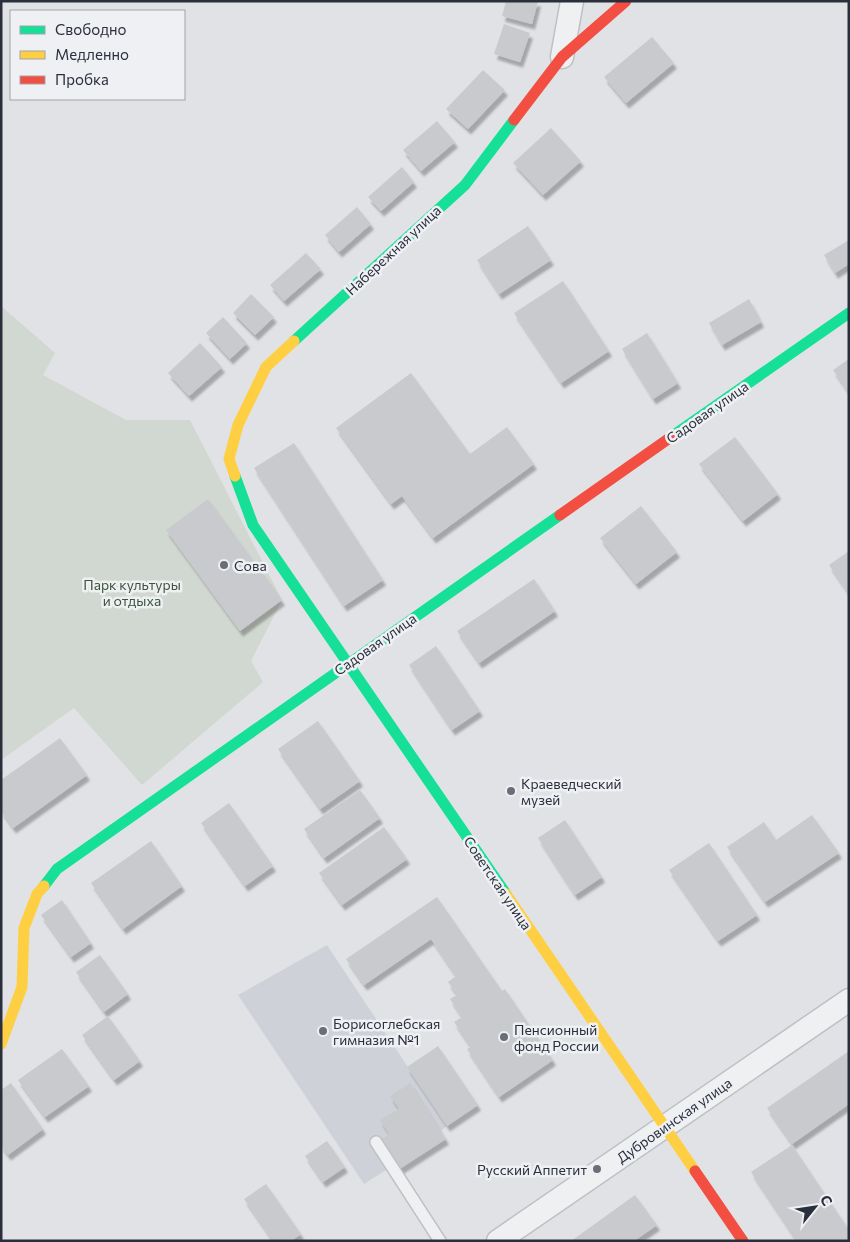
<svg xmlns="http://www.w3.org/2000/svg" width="850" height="1242" font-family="Commissioner,sans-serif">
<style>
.built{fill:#cfd1d8}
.green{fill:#d0d8d1}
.building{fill:#c9cacd;filter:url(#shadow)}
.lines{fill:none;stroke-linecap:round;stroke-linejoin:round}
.lane-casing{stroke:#bfc0c3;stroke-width:14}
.street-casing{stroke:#bfc0c3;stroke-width:25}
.lane{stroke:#eff0f2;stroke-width:11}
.street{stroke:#eff0f2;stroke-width:22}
.fast{stroke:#16e098;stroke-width:11}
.slow{stroke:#ffcf43;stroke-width:11}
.jam{stroke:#f24e42;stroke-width:11}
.poi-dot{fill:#6a6e77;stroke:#eef0f4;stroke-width:2}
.labels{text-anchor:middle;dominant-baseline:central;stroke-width:5;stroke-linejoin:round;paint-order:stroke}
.street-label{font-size:14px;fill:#2a2f3c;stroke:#eef0f4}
.poi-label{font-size:14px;fill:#2a2f3c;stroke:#eef0f4;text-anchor:start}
.park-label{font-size:14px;fill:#3b5639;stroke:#eef0f4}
</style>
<defs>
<filter id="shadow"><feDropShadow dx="3" dy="5.5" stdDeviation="1" flood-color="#0004"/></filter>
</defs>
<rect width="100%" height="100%" fill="#e1e2e5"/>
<polygon class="built" points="327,945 447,1126 441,1131 446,1139 398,1170 394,1165 364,1184 238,995"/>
<polygon class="green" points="1,306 55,353 43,375 126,420 190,420 282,600 251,661 263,682 142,785 74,708 1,760"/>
<g class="building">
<polygon points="506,1 538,1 532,24 502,16"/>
<polygon points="504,24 530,33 520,62 494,54"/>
<polygon points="652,37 674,63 626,103 604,77"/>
<polygon points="483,70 505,90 468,129 446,109"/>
<polygon points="437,121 455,142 421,171 403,150"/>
<polygon points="551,128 581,161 543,195 513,163"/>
<polygon points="402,167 414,182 381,211 368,197"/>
<polygon points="357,207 371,224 339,252 325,235"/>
<polygon points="528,226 551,260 499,294 477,260"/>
<polygon points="849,240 849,264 835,273 824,255"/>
<polygon points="306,253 321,269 284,301 270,285"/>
<polygon points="563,281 609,351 561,383 514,313"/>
<polygon points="251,294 274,317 255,335 233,313"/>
<polygon points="749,299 761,322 722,345 709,323"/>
<polygon points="223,317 247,343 230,359 206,333"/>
<polygon points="647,333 678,383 653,399 622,349"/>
<polygon points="200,343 222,367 189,396 168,373"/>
<polygon points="849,359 849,393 833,370"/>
<polygon points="411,373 470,454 507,427 534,464 433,538 402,496 391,504 336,428"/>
<polygon points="735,437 778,494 743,521 699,464"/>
<polygon points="294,443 383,580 344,606 254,468"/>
<polygon points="208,499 282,600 240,631 166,530"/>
<polygon points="641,506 677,552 636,584 600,538"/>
<polygon points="849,551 849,594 829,565"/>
<polygon points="534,579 555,611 479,663 457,631"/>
<polygon points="436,646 480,711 452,730 409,665"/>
<polygon points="318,721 360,781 320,809 278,749"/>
<polygon points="60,738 87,775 13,828 1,811 1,780"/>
<polygon points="360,790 380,818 324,858 304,829"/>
<polygon points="229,803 273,866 245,886 201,823"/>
<polygon points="812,815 839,853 765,902 727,847 764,822 776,840"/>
<polygon points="565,820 602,877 575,895 538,838"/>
<polygon points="384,827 407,859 342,905 319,873"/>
<polygon points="151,841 182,886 123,929 91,883"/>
<polygon points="709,843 757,915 718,941 669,870"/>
<polygon points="437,897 502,991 505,989 553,1060 499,1097 467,1049 471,1047 454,1022 462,1017 450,999 457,995 448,982 456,976 431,939 364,985 346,959"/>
<polygon points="62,900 91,943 71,957 41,915"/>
<polygon points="100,955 128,994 104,1012 76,972"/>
<polygon points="108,1016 140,1061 114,1080 82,1035"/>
<polygon points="438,1046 478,1105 447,1126 407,1067"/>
<polygon points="62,1049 89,1086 45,1117 18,1080"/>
<polygon points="849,1051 849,1104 792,1144 767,1108"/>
<polygon points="11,1083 43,1129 8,1155 1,1146 1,1090"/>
<polygon points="410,1083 446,1139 398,1170 379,1141 389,1134 380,1120 399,1109 390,1096"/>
<polygon points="327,1141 345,1167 323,1182 305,1156"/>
<polygon points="792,1145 849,1230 849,1241 797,1241 751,1172"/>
<polygon points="266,1184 301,1234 291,1241 273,1241 244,1199"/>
<polygon points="635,1195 657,1225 634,1241 571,1241"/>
</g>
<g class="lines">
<defs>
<polyline id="lane" points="376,1142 440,1241"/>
<g id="street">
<polyline points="562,57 572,1"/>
<polyline points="498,1241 849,1000"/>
</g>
</defs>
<use href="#lane" class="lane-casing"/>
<use href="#street" class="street-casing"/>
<use href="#lane" class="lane"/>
<use href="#street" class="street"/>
<g class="fast">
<polyline points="294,341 465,185 514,120"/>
<polyline points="671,437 849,313"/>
<polyline points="235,476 253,525 506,894"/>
<polyline points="44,886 57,869 560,515"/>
</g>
<g class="slow">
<polyline points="235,476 229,459 238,425 266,367 294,341"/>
<polyline points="506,894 695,1171"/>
<polyline points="1,1044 22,987 24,928 37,894 44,886"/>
</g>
<g class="jam">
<polyline points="514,120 562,57 626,1"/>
<polyline points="560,515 671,437"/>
<polyline points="695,1171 743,1241"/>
</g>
</g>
<g class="poi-dot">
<circle cx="224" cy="565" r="5"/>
<circle cx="511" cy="791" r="5"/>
<circle cx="323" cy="1031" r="5"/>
<circle cx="504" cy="1037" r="5"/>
<circle cx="597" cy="1169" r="5"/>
</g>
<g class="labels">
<g class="street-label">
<text transform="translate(393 250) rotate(-43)">Набережная улица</text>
<text transform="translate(707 412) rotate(-35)">Садовая улица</text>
<text transform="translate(375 644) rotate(-35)">Садовая улица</text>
<text transform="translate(498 883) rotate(56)">Советская улица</text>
<text transform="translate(674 1120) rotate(-35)">Дубровинская улица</text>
</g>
<g class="poi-label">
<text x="234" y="565">Сова</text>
<text x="521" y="783">Краеведческий<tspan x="521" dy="16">музей</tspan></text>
<text x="333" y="1023">Борисоглебская<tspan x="333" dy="16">гимназия №1</tspan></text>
<text x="514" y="1029">Пенсионный<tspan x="514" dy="16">фонд России</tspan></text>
<text x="587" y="1169" text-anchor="end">Русский Аппетит</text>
</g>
<g class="park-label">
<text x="132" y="584">Парк культуры<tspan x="132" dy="16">и отдыха</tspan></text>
</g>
</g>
<rect width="850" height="1242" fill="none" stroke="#2a2f3c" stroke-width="5"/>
<rect x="10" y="10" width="175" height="90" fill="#eef0f4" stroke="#a0a3aa"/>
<rect x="20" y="26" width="25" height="8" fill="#16e098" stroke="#a0a3aa"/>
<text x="55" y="35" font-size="15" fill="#2a2f3c">Свободно</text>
<rect x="20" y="51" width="25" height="8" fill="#ffcf43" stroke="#a0a3aa"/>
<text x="55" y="60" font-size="15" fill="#2a2f3c">Медленно</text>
<rect x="20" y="76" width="25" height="8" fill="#f24e42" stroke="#a0a3aa"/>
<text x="55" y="85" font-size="15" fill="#2a2f3c">Пробка</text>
<g transform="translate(815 1207) rotate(60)" stroke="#eef0f4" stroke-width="4" paint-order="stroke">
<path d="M0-4L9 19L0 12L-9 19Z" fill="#2a2f3c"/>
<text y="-8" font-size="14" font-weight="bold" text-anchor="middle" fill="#2a2f3c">С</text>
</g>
</svg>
